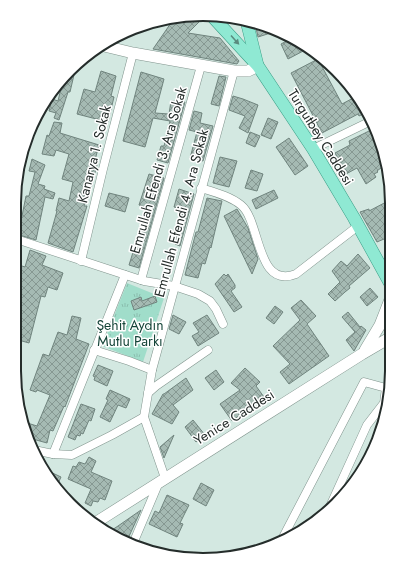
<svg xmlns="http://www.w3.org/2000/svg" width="406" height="574" font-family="Jost,sans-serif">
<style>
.park{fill:url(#park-tufts)}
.pitch{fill:#a0ddca}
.building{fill:url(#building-cross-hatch);stroke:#70847e}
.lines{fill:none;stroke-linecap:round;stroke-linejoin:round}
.street-casing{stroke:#80948d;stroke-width:9}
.secondary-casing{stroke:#80948d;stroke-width:12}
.primary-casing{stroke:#399d85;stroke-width:13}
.street{stroke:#fff;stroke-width:8}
.secondary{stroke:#fff;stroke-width:11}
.primary{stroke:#8fe9d3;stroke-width:12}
.oneway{fill:#5a8b7f}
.labels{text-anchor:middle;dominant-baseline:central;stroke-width:3;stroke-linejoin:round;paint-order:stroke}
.street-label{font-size:14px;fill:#252d2b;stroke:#fff}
.park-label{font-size:14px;fill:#144438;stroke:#fff}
.rim{fill:none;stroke:#252d2b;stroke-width:2}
</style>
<defs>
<pattern id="park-tufts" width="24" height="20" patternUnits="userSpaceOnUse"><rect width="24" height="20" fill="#a0ddca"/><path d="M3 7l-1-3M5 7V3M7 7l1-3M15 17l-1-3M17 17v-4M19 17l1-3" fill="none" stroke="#8abeae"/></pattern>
<pattern id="building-cross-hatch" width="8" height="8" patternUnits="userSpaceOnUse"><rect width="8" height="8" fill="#a5bab3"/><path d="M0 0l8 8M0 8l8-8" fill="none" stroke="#869892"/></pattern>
</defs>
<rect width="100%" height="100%" fill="#d3e8e1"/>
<polygon class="park" points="127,283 164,298 143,362 102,346"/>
<polygon class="pitch" points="114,327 146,339 141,355 108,342"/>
<g class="building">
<polygon points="204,16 204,17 188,33 220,38 239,61 237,64 153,49 173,20"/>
<polygon points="260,26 277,31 258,37 256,28"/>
<polygon points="292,38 307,49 288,59 281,44"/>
<polygon points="318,59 342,104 357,96 367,112 359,116 358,114 322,133 291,73"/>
<polygon points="77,62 70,92 68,92 59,120 54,118 56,113 49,111 52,99 58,101 63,80"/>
<polygon points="101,71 116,76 111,96 114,97 108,122 77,114 84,89 95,92"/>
<polygon points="141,72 164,79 155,113 169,114 171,101 185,102 168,163 157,160 161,146 164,146 170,121 153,118 145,147 123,141"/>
<polygon points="219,76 226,77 219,106 211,104"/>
<polygon points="233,96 243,99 258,105 248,133 239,128 245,116 229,110"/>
<polygon points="194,111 202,113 200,123 213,126 203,161 190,158 197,132 189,130"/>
<polygon points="268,118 278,122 271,139 261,135"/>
<polygon points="54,122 62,123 60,133 99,145 95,160 98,161 91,188 84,206 87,206 73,252 48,243 57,211 56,211 59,198 69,201 73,182 62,179 69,154 56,150 54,156 42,154 47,135 49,136"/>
<polygon points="375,128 386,164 377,171 378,172 374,174 376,177 366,184 357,168 346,174 335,153 350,145 349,141"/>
<polygon points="250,132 260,136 255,147 246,143"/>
<polygon points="289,138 308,166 295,175 276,147"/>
<polygon points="220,157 237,161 229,187 213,183"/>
<polygon points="32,159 45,165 38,184 45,186 44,189 55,193 53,199 45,197 36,240 16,234 17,220 21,221 26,196 29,196 35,172 29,171"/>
<polygon points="251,170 263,174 257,191 245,188"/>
<polygon points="149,174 164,178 139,268 129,265 147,208 139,205"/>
<polygon points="179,189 194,194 180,246 175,244 178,230 177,230 182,209 174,207"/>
<polygon points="274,190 278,198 256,209 252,200"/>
<polygon points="109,193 129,198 125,212 105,206"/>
<polygon points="207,198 222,201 211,248 210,247 205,264 202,263 198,278 185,275 196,232 198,232"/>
<polygon points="390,200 391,236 377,242 360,212 369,209 369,211"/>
<polygon points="237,209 248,228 258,259 252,274 224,216"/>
<polygon points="30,250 46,256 42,265 63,273 57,290 48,287 45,297 41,296 29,343 15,339 16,264 25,267"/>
<polygon points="358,254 370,268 349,286 350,288 345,292 335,301 328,294 340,282 332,271 341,261 347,266"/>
<polygon points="224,274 226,276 228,274 235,285 235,288 231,291 242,307 234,312 215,284"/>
<polygon points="370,288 378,297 367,306 360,297"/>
<polygon points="155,296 157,302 134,310 131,301 141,297 142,301"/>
<polygon points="301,300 316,316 307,324 329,356 289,384 280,372 290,364 273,346 300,320 291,308"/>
<polygon points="275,306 283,312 274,324 266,318"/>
<polygon points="348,312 360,327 361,326 366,330 354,351 346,340 355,332 342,317"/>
<polygon points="173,315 186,322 179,334 169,329"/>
<polygon points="207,315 219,333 198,346 192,336 199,332 193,323"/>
<polygon points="72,316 81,318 76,339 89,344 65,407 64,406 53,431 50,430 47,443 29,438 21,421 37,426 50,395 37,390 36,392 30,390 43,354 49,356 58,332 67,335"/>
<polygon points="98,365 113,371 107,386 94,380 95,377 93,376"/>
<polygon points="245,368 260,382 256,386 264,397 232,421 220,404 240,390 231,383"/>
<polygon points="216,370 224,382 214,390 205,378"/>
<polygon points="186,378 193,390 173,405 179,412 172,424 152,414 163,394 164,394"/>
<polygon points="110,390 130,399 126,408 118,405 110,422 100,417 108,400 106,399"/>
<polygon points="81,404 95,409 91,421 89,420 83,434 81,433 80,436 77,435 75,440 68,437"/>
<polygon points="193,420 205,435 196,442 185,427"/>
<polygon points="174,435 164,458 160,447"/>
<polygon points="89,457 96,461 91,472 112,481 105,500 100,498 98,502 93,501 91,506 85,503 91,489 68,479 73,466 76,467 79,462 85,464"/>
<polygon points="42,468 61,477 56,488 46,476"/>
<polygon points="201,483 214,490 206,506 193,499"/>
<polygon points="167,495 189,505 180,523 183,524 177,537 149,524 155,511 159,513"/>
<polygon points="141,510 126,543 109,532 118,526"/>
</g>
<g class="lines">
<defs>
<g id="street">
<polyline points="313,149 373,120"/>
<polyline points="17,181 27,140"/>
<path d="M201,188c13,4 29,8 40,17 20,16 15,85 55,69l62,-48"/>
<polyline points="16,239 144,281 174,286 198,294 210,301 216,309 223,324"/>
<polyline points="81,261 103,169 133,53"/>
<polyline points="141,280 201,66"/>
<polyline points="94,350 129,361 152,370"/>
<polyline points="148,393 156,386 208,350"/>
<polyline points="34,450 53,454 72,455 112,435 144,417"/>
<polyline points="53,454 125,275"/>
<polyline points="165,478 144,417 152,370 234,71"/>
<polyline points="280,543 364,382 386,388 384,403 367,425 327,513"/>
<polyline points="132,546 159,482"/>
</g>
<g id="secondary">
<polyline points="104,46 133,53 234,71 248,71 258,66"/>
<polyline points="365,350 380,325 391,297"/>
<polyline points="95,523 362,354 391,337"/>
</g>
<g id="primary">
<polyline points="211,15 258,66 313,149 354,218 391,285"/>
<polyline points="247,23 257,63"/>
</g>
</defs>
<use href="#street" class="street-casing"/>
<use href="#secondary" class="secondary-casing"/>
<use href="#primary" class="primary-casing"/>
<use href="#street" class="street"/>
<use href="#secondary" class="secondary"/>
<use href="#primary" class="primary"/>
</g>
<defs><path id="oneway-solid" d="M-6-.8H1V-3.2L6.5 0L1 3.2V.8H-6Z"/></defs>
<use class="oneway" href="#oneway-solid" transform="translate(235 40) rotate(48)"/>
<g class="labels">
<g class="street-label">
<text transform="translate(321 137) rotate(58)">Turgutbey Caddesi</text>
<text transform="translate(94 154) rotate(-76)">Kanarya 1. Sokak</text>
<text transform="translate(158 170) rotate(-74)">Emrullah Efendi 3. Ara Sokak</text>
<text transform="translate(181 213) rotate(-75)">Emrullah Efendi 4. Ara Sokak</text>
<text transform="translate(234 417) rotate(-32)">Yenice Caddesi</text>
</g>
<g class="park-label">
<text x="130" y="325">Şehit Aydın<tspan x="130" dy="16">Mutlu Parkı</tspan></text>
</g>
</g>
<path d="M0 0H406V574H0ZM203 21H203A182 182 0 0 1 385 203V371A182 182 0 0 1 203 553H203A182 182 0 0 1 21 371V203A182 182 0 0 1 203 21Z" fill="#fff" fill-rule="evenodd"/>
<path class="rim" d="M203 21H203A182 182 0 0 1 385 203V371A182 182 0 0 1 203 553H203A182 182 0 0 1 21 371V203A182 182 0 0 1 203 21Z"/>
</svg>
